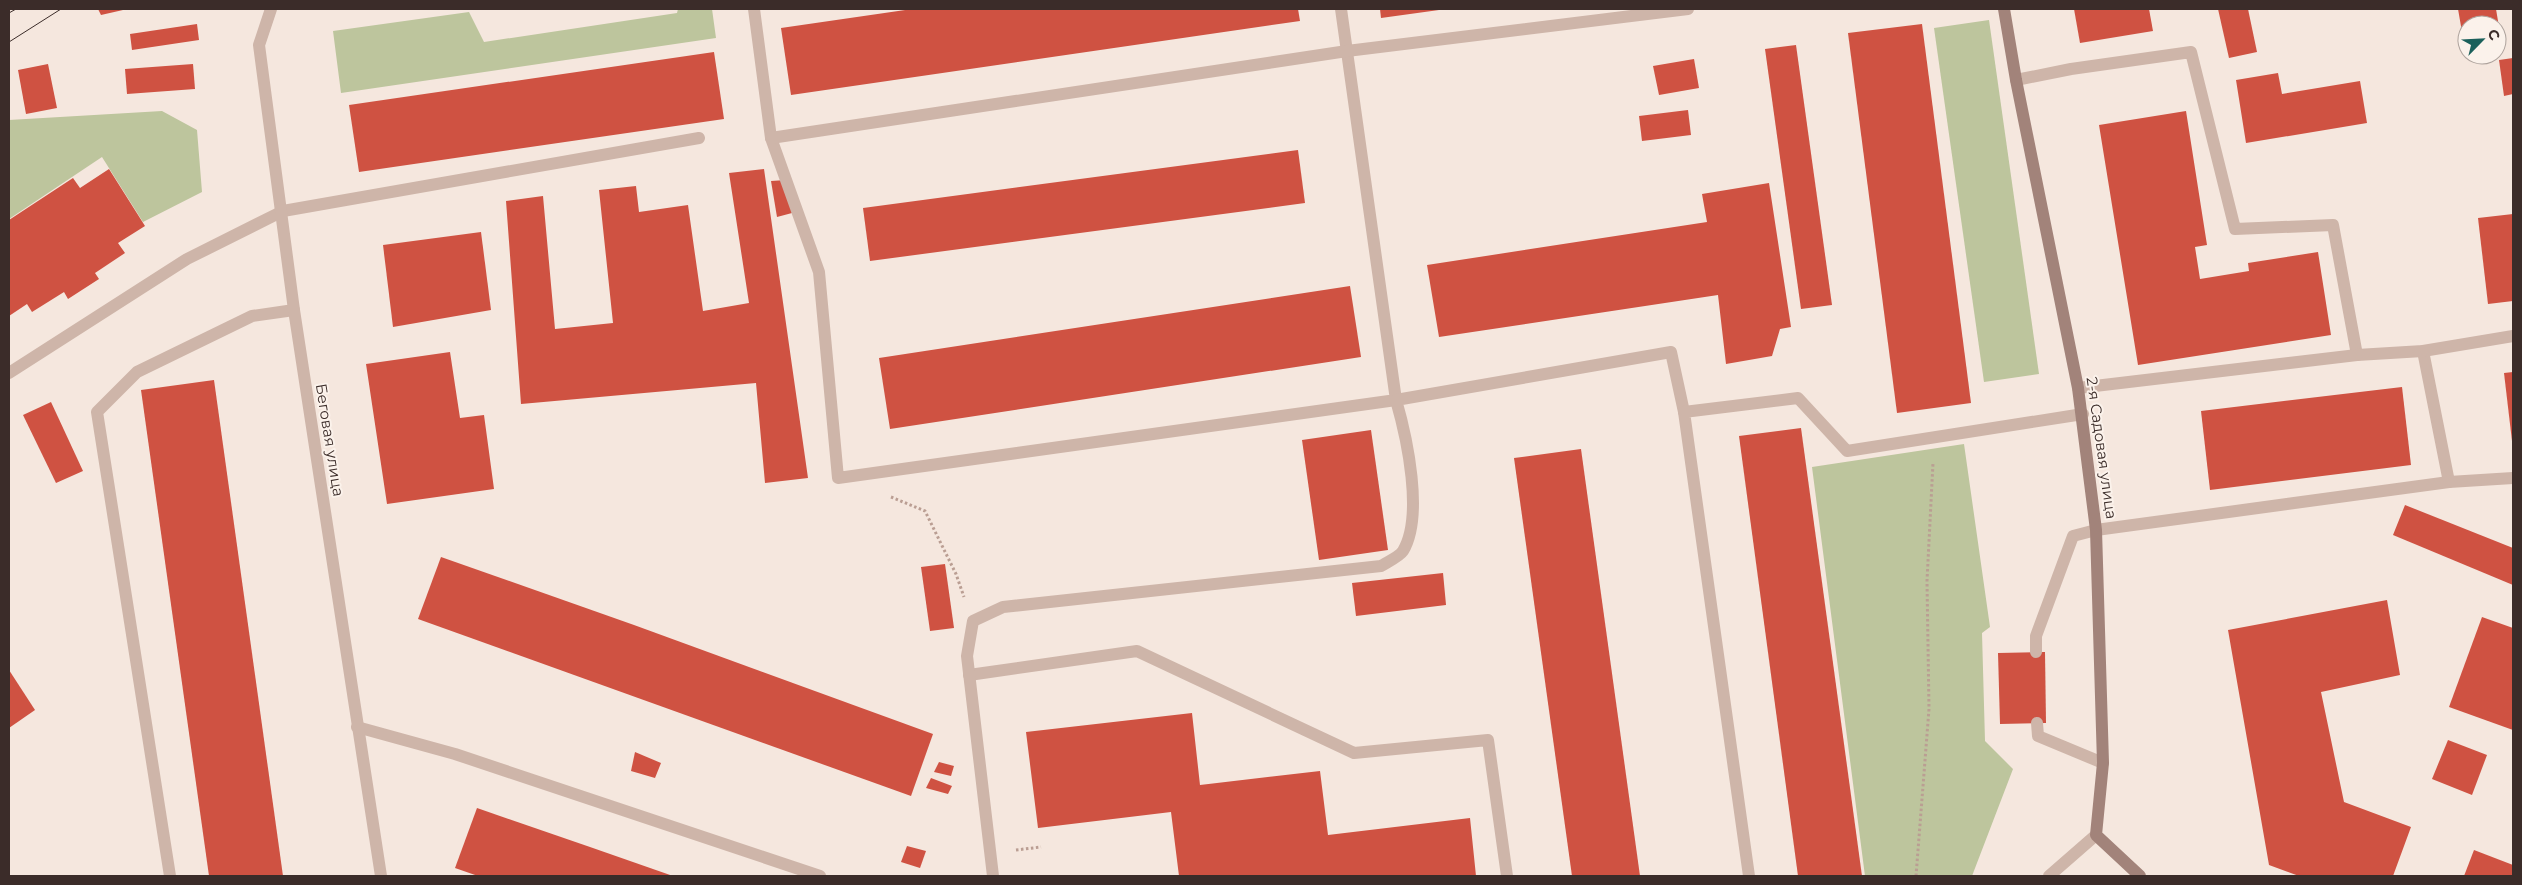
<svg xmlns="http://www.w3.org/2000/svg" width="2522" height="885" font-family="Montserrat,sans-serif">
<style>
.green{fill:#bdc59d}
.building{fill:#cf5242}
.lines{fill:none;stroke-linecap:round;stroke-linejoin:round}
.path{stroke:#ba9e93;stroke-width:3;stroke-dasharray:2.5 2.5;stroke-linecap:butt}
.lane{stroke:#ceb5a9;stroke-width:12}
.street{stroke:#ceb5a9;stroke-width:12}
.secondary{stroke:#a2837a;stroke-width:12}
.tram{stroke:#3b2c29;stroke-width:1}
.labels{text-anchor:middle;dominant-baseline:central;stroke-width:4;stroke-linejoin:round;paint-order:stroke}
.street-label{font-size:15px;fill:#3b2c29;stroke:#fbf2eb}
</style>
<rect width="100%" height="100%" fill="#f5e7de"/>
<g class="green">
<polygon points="678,9 712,9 716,38 341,93 333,31 469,12 484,42 677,13"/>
<polygon points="1989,20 2039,374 1984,382 1934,28"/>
<polygon points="162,111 197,130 202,192 143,222 102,157 9,219 9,120"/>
<polygon points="1964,444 1990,627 1982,633 1985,741 2013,769 1972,876 1865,876 1812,467"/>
</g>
<g class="building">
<polygon points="98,9 123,9 123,10 101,15"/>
<polygon points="912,9 1298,9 1300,21 791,95 781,28"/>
<polygon points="1380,9 1439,9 1439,10 1381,18"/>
<polygon points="2074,9 2149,9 2153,31 2080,43"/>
<polygon points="2218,9 2248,9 2257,52 2229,58"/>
<polygon points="2458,9 2496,9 2499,27 2467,25 2467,32 2462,32"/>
<polygon points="197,24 199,40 132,50 130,34"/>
<polygon points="1922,24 1971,403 1897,413 1848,33"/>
<polygon points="1796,45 1832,305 1801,309 1765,49"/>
<polygon points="714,52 724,119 359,172 349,105"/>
<polygon points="2513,58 2513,94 2504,96 2499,60"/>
<polygon points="1694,59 1699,88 1659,95 1653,66"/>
<polygon points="48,64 57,108 26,114 18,70"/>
<polygon points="193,64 195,89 127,94 125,69"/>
<polygon points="2278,73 2282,94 2360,81 2367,123 2246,143 2236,80"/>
<polygon points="1688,110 1691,135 1642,141 1639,116"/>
<polygon points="2186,111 2207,245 2195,247 2200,279 2249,271 2248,263 2318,252 2331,335 2138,365 2099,125"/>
<polygon points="1298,150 1305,203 870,261 863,208"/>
<polygon points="109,169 145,226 118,243 125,253 95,273 99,279 68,299 64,292 32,312 27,304 9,316 9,220 73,178 80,188"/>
<polygon points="764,169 808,478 765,483 756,383 521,404 506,201 543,196 555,329 613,323 599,190 636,186 639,212 688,205 703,311 749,303 729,173"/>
<polygon points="786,180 792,213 777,217 771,181"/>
<polygon points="1769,183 1791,327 1780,329 1772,356 1726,364 1718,295 1439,337 1427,265 1707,222 1702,194"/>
<polygon points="2513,214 2513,301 2488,304 2478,218"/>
<polygon points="481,232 491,310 393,327 383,245"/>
<polygon points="1350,286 1361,357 890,429 879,358"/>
<polygon points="450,352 460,418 484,415 494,489 387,504 366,364"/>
<polygon points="2513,372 2513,441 2512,441 2504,373"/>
<polygon points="214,380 283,876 209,876 141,390"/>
<polygon points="2402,387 2411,465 2210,490 2201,411"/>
<polygon points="51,402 83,471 56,483 23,415"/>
<polygon points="1801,428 1862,876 1798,876 1739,436"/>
<polygon points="1371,430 1388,550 1319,560 1302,440"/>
<polygon points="1581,449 1640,876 1572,876 1514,458"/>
<polygon points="2405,505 2513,548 2513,585 2393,535"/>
<polygon points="441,557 634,625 933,734 911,796 418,619"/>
<polygon points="945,564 954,628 930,631 921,567"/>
<polygon points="1443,573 1446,605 1356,616 1352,583"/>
<polygon points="2387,600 2400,675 2321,692 2344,802 2411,827 2393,876 2299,876 2269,865 2228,630"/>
<polygon points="2482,617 2513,628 2513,730 2449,707"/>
<polygon points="2045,652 2046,723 2000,724 1998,653"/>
<polygon points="9,670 35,710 9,728"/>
<polygon points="1192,713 1200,785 1320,771 1328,835 1470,818 1476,876 1179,876 1171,812 1038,828 1026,732"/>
<polygon points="2448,740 2487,755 2472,795 2432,779"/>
<polygon points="635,752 661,763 655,778 631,771"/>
<polygon points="939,762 954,766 951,776 934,772"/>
<polygon points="931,778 952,786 948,794 926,788"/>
<polygon points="477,808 590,847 673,876 478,876 455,868"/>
<polygon points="907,846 926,851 920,868 901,862"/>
<polygon points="2474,850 2513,865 2513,876 2464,876"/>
</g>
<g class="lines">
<g class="path">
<polyline points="891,497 925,511 956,574 964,597"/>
<polyline points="1016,850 1041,847"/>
<polyline points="1916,876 1929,709 1927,581 1933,463"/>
</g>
<g class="lane">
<polyline points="754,9 771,138 819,272 838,478 1396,400 1341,9"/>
<polyline points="2016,80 2071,69 2191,52 2235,229 2333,225 2357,355"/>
<polyline points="771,138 1347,51 1688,9"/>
<polyline points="2423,351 2449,482"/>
<polyline points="9,373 187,259 283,211 699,138"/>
<polyline points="2078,388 2357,355 2423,351 2513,336"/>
<polyline points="2036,652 2036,636 2073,536 2096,530 2449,482 2513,478"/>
<polyline points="969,675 1137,651 1354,753 1488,740 1507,876"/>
<polyline points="2037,723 2038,736 2103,763"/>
<polyline points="357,727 455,754 820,876"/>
<polyline points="170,876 97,412 137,372 252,316 294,310"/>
<path d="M993,876l-26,-220 6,-35 30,-14 378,-41c6,-4 18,-9 22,-15 21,-35 4,-113 -7,-151l275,-48 13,60"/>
<polyline points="1749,876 1684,412 1798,398 1847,451 2083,414"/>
</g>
<g class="street">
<polyline points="271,9 259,45 294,310 381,876"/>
<polyline points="2049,876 2096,835"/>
</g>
<polyline class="secondary" points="2004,9 2016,80 2078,388 2096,530 2103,763 2096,835 2140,876"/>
<g class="tram">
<polyline points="9,13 16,9"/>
<polyline points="9,42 61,9"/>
</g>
</g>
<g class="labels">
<g class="street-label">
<text transform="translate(330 440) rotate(81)">Беговая улица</text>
<text transform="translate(2102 448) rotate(82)">2-я Садовая улица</text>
</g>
</g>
<rect width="2522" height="885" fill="none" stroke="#3b2c29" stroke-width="20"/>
<g transform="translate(2482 40) rotate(66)"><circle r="24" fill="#fbf2eb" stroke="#aea39d"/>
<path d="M0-4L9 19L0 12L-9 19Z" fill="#1b605b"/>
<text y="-8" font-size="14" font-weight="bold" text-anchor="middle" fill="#3b2c29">С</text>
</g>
</svg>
